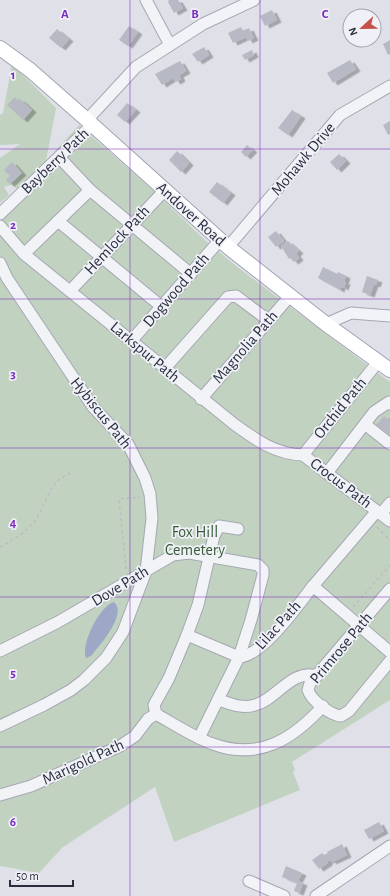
<svg xmlns="http://www.w3.org/2000/svg" width="390" height="896" font-family="'Alegreya Sans',sans-serif">
<style>
.green{fill:#c2d2c1}
.water{fill:#9ca8c6}
.building{fill:#b7bac5;filter:url(#shadow)}
.lines{fill:none;stroke-linecap:round;stroke-linejoin:round}
.minor-casing{stroke:#a5a7b2;stroke-width:13}
.major-casing{stroke:#a0a4b3;stroke-width:16}
.path{stroke:#babcc3;stroke-width:1.5;stroke-dasharray:3 3;stroke-linecap:butt}
.minor{stroke:#f2f3f7;stroke-width:11}
.major{stroke:#fff;stroke-width:14}
.grid{fill:none;stroke:#7b2cbf;stroke-width:1;stroke-opacity:0.55}
.labels{text-anchor:middle;dominant-baseline:central;stroke-width:3.5;stroke-linejoin:round;paint-order:stroke}
.street-label{font-size:16px;fill:#292d3f;stroke:#eff1f6}
.park-label{font-size:16px;fill:#375a38;stroke:#eff1f6}
.grid-label{font-size:13px;text-anchor:middle;font-weight:bold;fill:#7b2cbf;stroke:#eff1f6;stroke-width:3.5;stroke-linejoin:round;paint-order:stroke}
</style>
<defs>
<filter id="shadow"><feDropShadow dx="4.5" dy="2.5" stdDeviation="0" flood-color="#0004"/></filter>
</defs>
<rect width="100%" height="100%" fill="#e0e1e8"/>
<polygon class="green" points="12,64 56,108 46,161 79,125 156,193 208,243 240,269 390,382 390,700 292,762 295,770 293,772 300,790 174,842 155,787 63,847 39,873 0,866 0,210 19,190 11,185 4,187 9,195 0,203 0,158 20,144 0,145 0,115 3,113"/>
<path class="water" d="M114,602c14,12 -15,44 -23,54l-5,2c-6,-13 14,-53 28,-56z"/>
<g class="building">
<polygon points="169,0 178,0 183,8 174,13 168,2"/>
<polygon points="272,10 277,20 265,26 260,16"/>
<polygon points="129,26 138,32 128,46 119,40"/>
<polygon points="241,27 243,31 249,28 254,38 248,41 246,37 233,43 228,33"/>
<polygon points="57,29 69,39 61,48 49,38"/>
<polygon points="390,40 390,54 388,55 383,44"/>
<polygon points="204,47 209,55 198,62 192,54"/>
<polygon points="252,50 254,55 245,60 242,55"/>
<polygon points="350,60 356,69 333,83 327,73"/>
<polygon points="180,61 186,71 179,75 181,79 176,82 173,78 162,85 155,74"/>
<polygon points="15,97 18,101 20,99 32,110 23,120 7,105"/>
<polygon points="127,103 136,110 125,122 117,115"/>
<polygon points="292,110 301,116 288,135 278,128"/>
<polygon points="390,121 390,134 388,135 383,125"/>
<polygon points="247,145 253,150 246,157 241,152"/>
<polygon points="177,151 189,163 181,172 169,160"/>
<polygon points="339,154 346,161 337,170 330,162"/>
<polygon points="12,162 22,173 10,184 6,180 10,176 4,170"/>
<polygon points="217,182 231,193 223,203 209,192"/>
<polygon points="276,231 284,241 276,247 268,237"/>
<polygon points="288,241 299,251 296,254 299,258 294,262 290,258 289,259 281,246"/>
<polygon points="323,267 337,274 338,272 346,276 344,282 346,282 344,288 341,286 340,290 318,278"/>
<polygon points="367,276 378,280 376,285 374,284 370,295 362,292"/>
<polygon points="384,416 390,421 390,435 376,425"/>
<polygon points="379,822 384,831 369,839 364,830"/>
<polygon points="342,844 347,855 332,862 331,860 328,861 328,863 319,869 312,860 322,853 324,855 328,853 327,852"/>
<polygon points="286,866 302,873 298,881 303,883 299,893 294,891 297,883 282,877"/>
</g>
<g class="lines">
<defs>
<g id="minor">
<polyline points="146,0 170,45"/>
<polyline points="87,120 136,67 203,24 254,0"/>
<polyline points="59,157 90,190 191,274"/>
<polyline points="0,214 92,125"/>
<polyline points="58,221 162,307"/>
<path d="M0,226l24,28 210,170c22,16 41,30 69,31"/>
<polyline points="228,247 340,115 390,86"/>
<polyline points="24,254 90,190"/>
<polyline points="0,263 7,278 93,407 128,444 145,478 150,494 152,518 146,571 123,632 106,658 84,680 71,690 44,705 0,726"/>
<polyline points="70,291 165,190"/>
<polyline points="326,324 351,313 390,316"/>
<polyline points="132,340 220,240"/>
<polyline points="165,368 228,297 236,296 268,320"/>
<polyline points="201,399 290,296"/>
<polyline points="366,425 390,444"/>
<polyline points="303,455 378,362"/>
<polyline points="303,455 390,521"/>
<polyline points="327,473 374,412 389,402 390,404"/>
<polyline points="377,511 313,586 390,652"/>
<polyline points="381,514 390,503"/>
<path d="M390,589l-80,94 -2,7c3,10 22,25 33,26l8,-5 41,-50"/>
<path d="M187,635l52,22c24,-1 59,-52 74,-71"/>
<polyline points="0,651 58,622 173,555 189,553 258,565 263,570 263,575 251,620 239,657 199,738"/>
<path d="M219,700c12,4 23,9 36,5 21,-5 37,-37 62,-29"/>
<polyline points="156,714 154,705 169,678 187,635 198,605 214,536 219,526 238,529"/>
<path d="M156,714c18,10 37,23 57,30 46,17 80,-5 110,-38"/>
<polyline points="0,795 31,786 120,746 135,736 148,719 156,714"/>
<polyline points="249,881 284,896"/>
<polyline points="316,896 390,846"/>
</g>
<polyline id="major" points="0,48 30,70 87,120 228,247 326,324 390,370"/>
</defs>
<use href="#minor" class="minor-casing"/>
<use href="#major" class="major-casing"/>
<g class="path">
<polyline points="377,527 390,540"/>
<path d="M0,547c14,-8 29,-16 38,-31 11,-19 11,-36 36,-44"/>
<polyline points="126,569 119,499 140,497"/>
<polyline points="353,607 390,565"/>
</g>
<use href="#minor" class="minor"/>
<use href="#major" class="major"/>
</g>
<path class="grid" d="M130,0v896M260,0v896M0,149h390M0,299h390M0,448h390M0,597h390M0,747h390"/>
<g class="labels">
<g class="street-label">
<text transform="translate(303 159) rotate(-50)">Mohawk Drive</text>
<text transform="translate(55 161) rotate(-44)">Bayberry Path</text>
<text transform="translate(191 214) rotate(42)">Andover Road</text>
<text transform="translate(117 240) rotate(-47)">Hemlock Path</text>
<text transform="translate(176 290) rotate(-49)">Dogwood Path</text>
<text transform="translate(245 347) rotate(-49)">Magnolia Path</text>
<text transform="translate(145 352) rotate(40)">Larkspur Path</text>
<text transform="translate(340 408) rotate(-51)">Orchid Path</text>
<text transform="translate(101 413) rotate(51)">Hybiscus Path</text>
<text transform="translate(341 483) rotate(37)">Crocus Path</text>
<text transform="translate(120 586) rotate(-31)">Dove Path</text>
<text transform="translate(278 625) rotate(-48)">Lilac Path</text>
<text transform="translate(341 648) rotate(-50)">Primrose Path</text>
<text transform="translate(83 762) rotate(-25)">Marigold Path</text>
</g>
<g class="park-label">
<text x="195" y="532">Fox Hill<tspan x="195" dy="18">Cemetery</tspan></text>
</g>
</g>
<g class="grid-label">
<text x="65" y="18">A</text>
<text x="195" y="18">B</text>
<text x="325" y="18">C</text>
<text x="13" y="79">1</text>
<text x="13" y="229">2</text>
<text x="13" y="378">3</text>
<text x="13" y="527">4</text>
<text x="13" y="677">5</text>
<text x="13" y="826">6</text>
</g>
<g transform="translate(362 28) rotate(248)"><circle r="19" fill="#eff1f6" stroke="#a0a3ad"/>
<path d="M0-3L7 15L0 10L-7 15Z" fill="#c7514a"/>
<text y="-6" font-size="11" font-weight="bold" text-anchor="middle" fill="#292d3f">N</text>
</g>
<path d="M10 880v6h63v-6" fill="none" stroke="#292d3f" stroke-width="2"/>
<text x="16" y="880" font-size="12" fill="#292d3f" stroke="#eff1f6" stroke-width="3" paint-order="stroke">50 m</text>
</svg>
